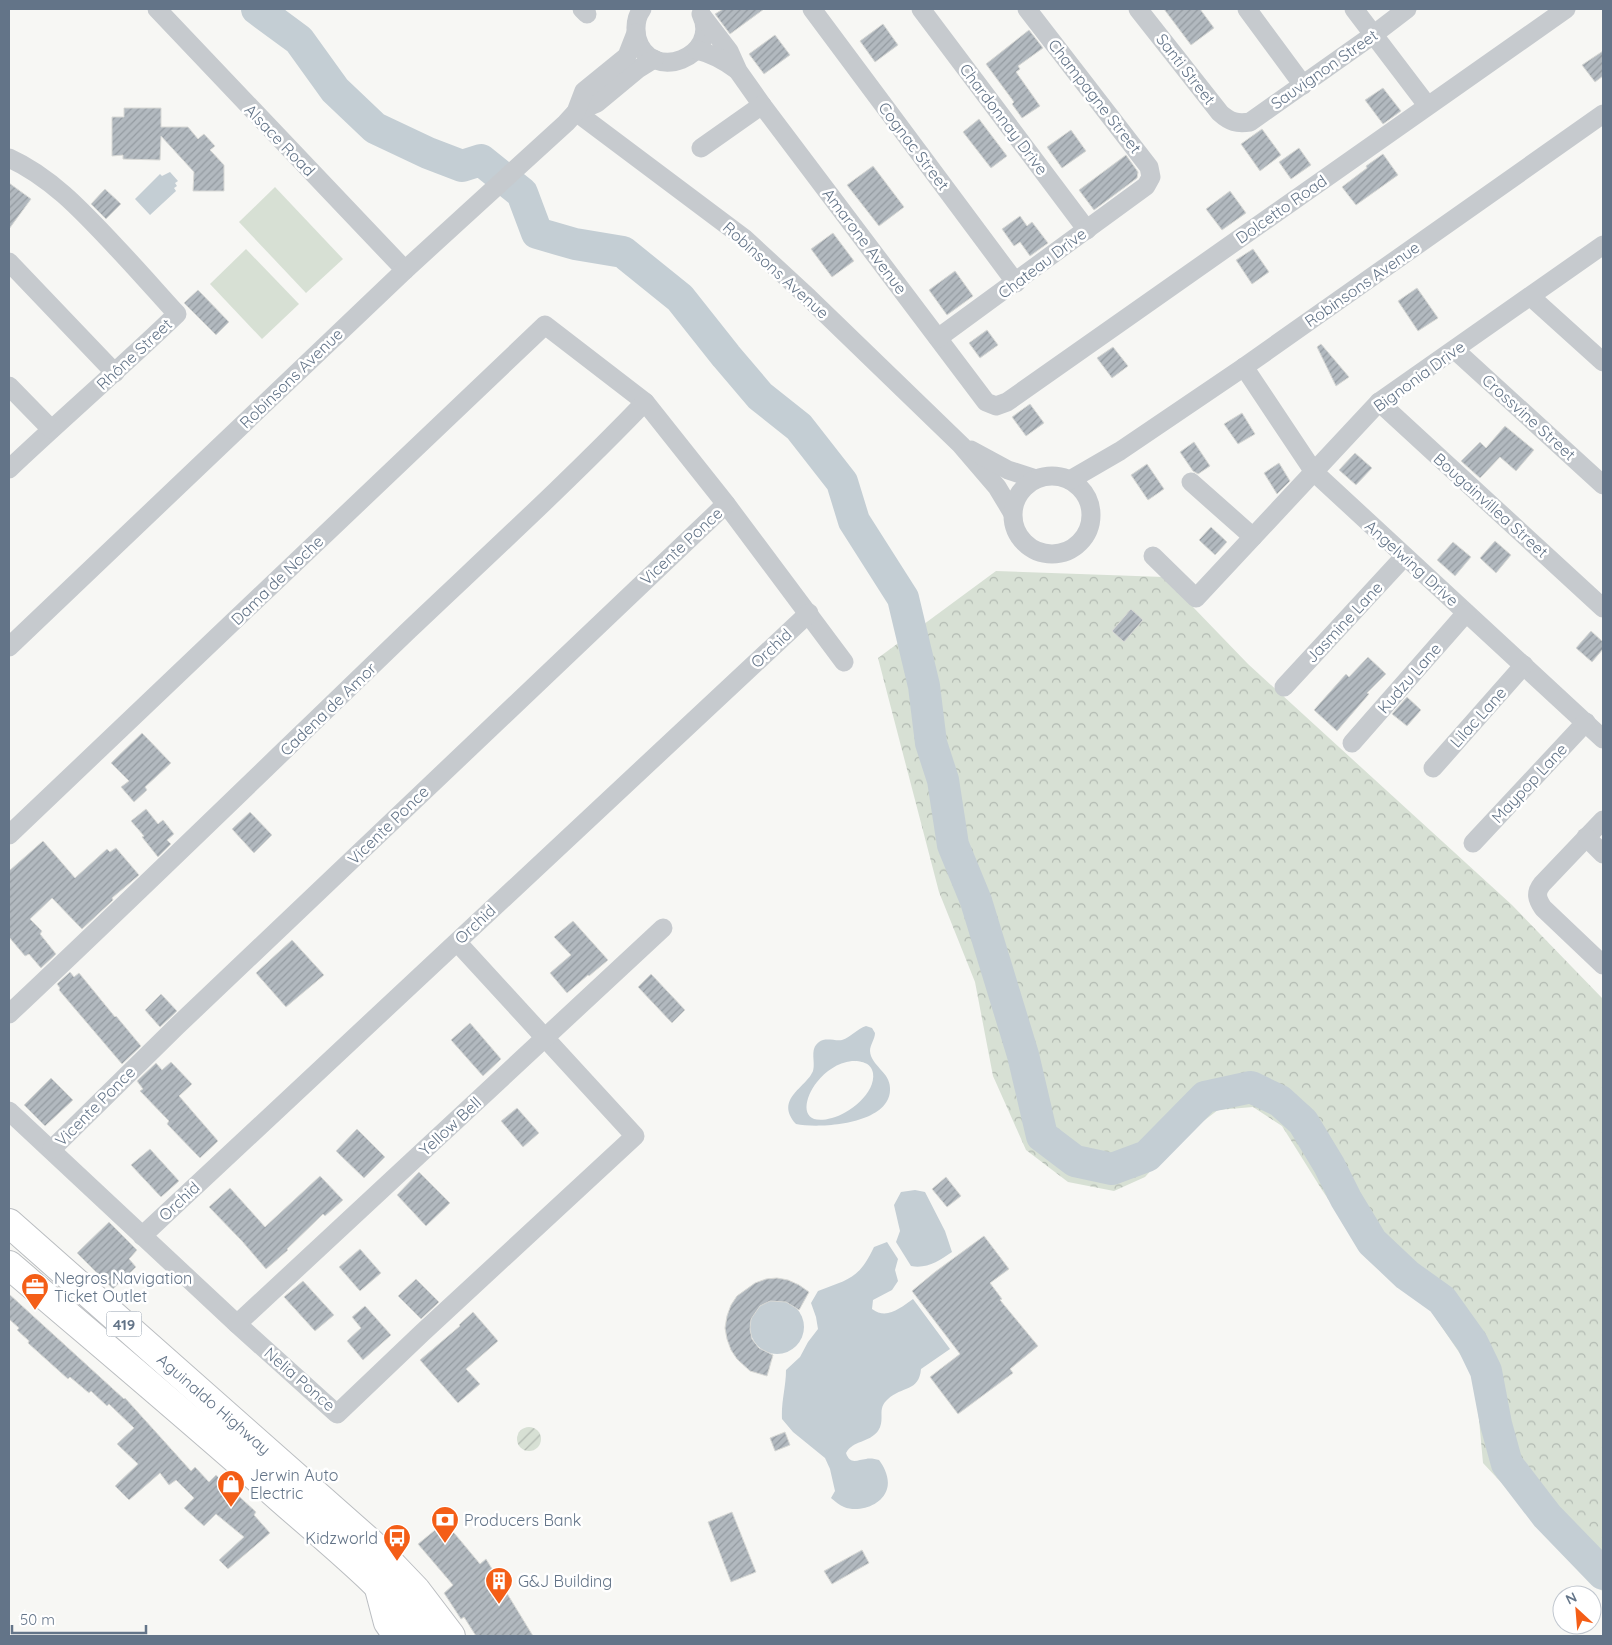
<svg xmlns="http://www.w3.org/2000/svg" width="1612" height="1645" font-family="Quicksand,sans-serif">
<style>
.green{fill:#d7e0d4}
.forest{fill:url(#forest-crowns)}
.garden{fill:url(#garden-furrows)}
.water{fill:#c4ced4;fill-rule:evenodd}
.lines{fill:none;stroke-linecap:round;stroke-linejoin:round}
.river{stroke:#c4ced4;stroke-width:32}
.building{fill:url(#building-hatch);stroke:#d8d9d6}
.major-casing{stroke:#bbbec2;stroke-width:26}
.highway-casing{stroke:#babdc0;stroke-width:30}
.minor{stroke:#c6cace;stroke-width:19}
.major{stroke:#fff;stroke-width:24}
.highway{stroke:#fff;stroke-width:28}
.labels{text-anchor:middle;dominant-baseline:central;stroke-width:5;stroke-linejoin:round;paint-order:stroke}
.shield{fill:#fff;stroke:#929eac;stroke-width:1}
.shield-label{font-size:15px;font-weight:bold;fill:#637488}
.street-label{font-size:16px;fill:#637488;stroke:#fff}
.poi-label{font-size:16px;fill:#637488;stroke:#fff;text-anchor:start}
</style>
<defs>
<pattern id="forest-crowns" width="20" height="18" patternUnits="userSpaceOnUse" patternTransform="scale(1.25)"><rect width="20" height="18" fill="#d7e0d4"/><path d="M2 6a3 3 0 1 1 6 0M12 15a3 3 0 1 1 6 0" fill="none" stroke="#b2bab2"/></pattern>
<pattern id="garden-furrows" width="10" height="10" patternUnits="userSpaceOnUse" patternTransform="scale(1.25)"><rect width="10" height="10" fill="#d7e0d4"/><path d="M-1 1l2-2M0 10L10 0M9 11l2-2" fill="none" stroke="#b2bab2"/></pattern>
<pattern id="building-hatch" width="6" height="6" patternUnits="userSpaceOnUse" patternTransform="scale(1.25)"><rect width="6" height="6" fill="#b2b9bf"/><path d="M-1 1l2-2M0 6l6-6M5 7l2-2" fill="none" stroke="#949ba1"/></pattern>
</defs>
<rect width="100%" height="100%" fill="#f7f7f4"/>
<g class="green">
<polygon points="275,187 343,259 306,293 239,222"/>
<polygon points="246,249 299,304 262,339 210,284"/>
</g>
<polygon class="forest" points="996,571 1164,577 1248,664 1512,905 1603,999 1603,1592 1483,1463 1475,1376 1429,1308 1364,1252 1322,1190 1282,1126 1253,1107 1218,1110 1181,1138 1145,1177 1114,1191 1068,1182 1026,1150 993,1076 975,982 939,892 878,658"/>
<circle class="garden" cx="529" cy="1439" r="12"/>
<g class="water">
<polygon points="170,172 178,181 175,183 177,186 174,188 176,191 150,215 135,199 160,174 162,176"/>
<path d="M866,1026l6,2 3,5c0,6 -5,12 -5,18 1,15 20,21 20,37 2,36 -69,41 -94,36 -22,-25 10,-36 17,-53 3,-9 -4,-22 6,-29 6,-5 15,-1 23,-2 9,-3 15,-11 24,-14zM852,1061c8,0 19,1 21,12 3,20 -24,41 -41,45 -32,9 -30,-17 -15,-36 9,-11 20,-19 35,-21z"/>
<path d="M915,1190l10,2 20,39 7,21c-13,9 -25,17 -41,14l-15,-24 4,-11 -6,-26 7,-13z"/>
<path d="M887,1242l11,17 -3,11 3,11 -6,9 -19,10 -1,9c15,11 28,-1 41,-10l37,50 -29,20c-2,23 -19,17 -33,30 -12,10 -2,20 -10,32 -9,12 -25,9 -32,22 4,12 11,7 20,6 4,-1 9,0 13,1 6,8 11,19 8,29 -5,17 -29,24 -43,18 -5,-2 -9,-6 -13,-9l4,-7 -5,-22 -5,-11 -32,-26 -11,-13c-1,-17 4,-32 4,-49l14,-13 8,-15 10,-13 -2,-12 -5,-14 7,-12c31,-12 41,-12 56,-44z"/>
<circle cx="777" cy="1327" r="27"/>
</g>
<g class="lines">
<polyline class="river" points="257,9 299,40 335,90 375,128 428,153 462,166 481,160 522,193 537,233 575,244 623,252 680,298 726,356 760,396 799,427 842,482 854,521 903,598 924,686 931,743 943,780 953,845 976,901 1023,1055 1042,1136 1075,1161 1112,1169 1147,1156 1205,1097 1251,1087 1280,1101 1303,1122 1329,1165 1346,1199 1372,1242 1407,1275 1442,1300 1472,1342 1486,1371 1496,1424 1507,1464 1547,1516 1603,1574"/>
</g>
<g class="building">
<polygon points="723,9 764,9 730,34 715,14"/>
<polygon points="1164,9 1200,9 1214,28 1191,45"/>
<polygon points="883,24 898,45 875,62 860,41"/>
<polygon points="1029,30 1043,48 1018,66 1020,69 1016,72 1040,106 1022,118 1012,104 1014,102 986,64"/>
<polygon points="775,35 790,55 764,74 749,54"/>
<polygon points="1603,51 1603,76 1595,82 1582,65"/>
<polygon points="1383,88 1401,111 1383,124 1365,100"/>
<polygon points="124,108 161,108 161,127 188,127 198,139 204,134 215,146 210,150 224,165 224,191 193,191 194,172 161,136 160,160 123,159 123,155 112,156 112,117 124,117"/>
<polygon points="979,119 1007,156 991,168 963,132"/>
<polygon points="1262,129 1281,155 1260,171 1241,144"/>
<polygon points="1071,130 1086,151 1062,168 1047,147"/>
<polygon points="1299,148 1311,165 1291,179 1279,162"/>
<polygon points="1383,154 1398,175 1356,205 1342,187 1367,168 1366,166"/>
<polygon points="1126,155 1138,172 1137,178 1094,210 1079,190"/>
<polygon points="873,166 904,207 879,226 847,185"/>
<polygon points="9,183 31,199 9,229"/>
<polygon points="105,189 121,204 106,219 91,204"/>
<polygon points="1230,191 1246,213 1222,230 1206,209"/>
<polygon points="1020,216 1027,226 1032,222 1048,243 1030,256 1020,242 1014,246 1002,229"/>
<polygon points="833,233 854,261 832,277 811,249"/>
<polygon points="1253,249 1269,272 1252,284 1236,260"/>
<polygon points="955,271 973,296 947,315 929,290"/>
<polygon points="1417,288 1438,318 1418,331 1398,301"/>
<polygon points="198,290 229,322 216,335 184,303"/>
<polygon points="987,330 998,345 980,358 969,343"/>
<polygon points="1321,344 1349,377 1336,386 1317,347"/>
<polygon points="1113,347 1128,366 1112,378 1097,358"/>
<polygon points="1030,404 1044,423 1026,436 1012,417"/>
<polygon points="1242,413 1255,434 1238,444 1224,424"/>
<polygon points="1505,426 1534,450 1516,471 1500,457 1480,478 1461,461 1480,442 1486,448"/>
<polygon points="1194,442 1210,466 1198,474 1193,471 1180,452"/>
<polygon points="1355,453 1372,468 1356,485 1339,470"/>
<polygon points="1279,463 1290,481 1277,494 1264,473"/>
<polygon points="1147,464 1164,489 1148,500 1131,475"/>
<polygon points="1211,527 1227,542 1215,555 1199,540"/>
<polygon points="1495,541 1511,555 1496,573 1480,558"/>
<polygon points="1453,542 1471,557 1455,576 1437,560"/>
<polygon points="1131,609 1143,620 1124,642 1112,631"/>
<polygon points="1591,631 1603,642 1603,649 1592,662 1576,648"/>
<polygon points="1368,657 1386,674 1367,693 1369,694 1337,731 1314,710 1346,674 1349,677"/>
<polygon points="1407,697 1421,710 1407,726 1392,714"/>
<polygon points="142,733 171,763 145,787 147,790 134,802 121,787 129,781 111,763"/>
<polygon points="146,809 158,824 163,820 174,834 167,840 171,844 158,857 142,837 144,836 131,821"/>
<polygon points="250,812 272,835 254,853 232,829"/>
<polygon points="43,841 75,878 107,849 110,852 116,848 139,875 112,898 113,900 82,929 52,898 30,919 42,931 40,934 56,954 41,968 29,954 25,956 9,937 9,871"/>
<polygon points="573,921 608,960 589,976 588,975 567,993 550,973 571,955 554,937"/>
<polygon points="292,940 324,975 286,1007 256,973"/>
<polygon points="70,972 74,977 79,973 115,1017 116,1016 141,1046 122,1064 59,990 60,988 57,984"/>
<polygon points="651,974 685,1010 672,1023 638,987"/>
<polygon points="161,994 177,1011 160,1027 145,1010"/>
<polygon points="470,1023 501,1059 483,1076 451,1040"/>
<polygon points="171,1062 192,1084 179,1096 218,1141 200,1158 167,1124 169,1121 140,1091 143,1089 137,1081 156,1063 162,1070"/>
<polygon points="51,1078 73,1100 45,1126 24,1105"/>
<polygon points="517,1108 539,1133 523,1147 501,1121"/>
<polygon points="357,1129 385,1157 364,1178 336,1151"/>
<polygon points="150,1149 179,1181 161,1197 131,1165"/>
<polygon points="419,1172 450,1203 426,1226 397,1195"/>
<polygon points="320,1176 343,1200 325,1216 323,1214 287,1249 288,1250 266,1269 242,1241 209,1207 230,1188 265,1227"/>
<polygon points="946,1177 961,1196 947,1207 932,1189"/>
<polygon points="109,1222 137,1250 129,1259 136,1267 113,1289 77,1253"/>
<polygon points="984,1236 1009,1269 990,1283 1002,1299 1000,1300 1038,1346 1010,1369 1013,1373 958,1414 930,1377 960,1354 912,1291 935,1272"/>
<polygon points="360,1249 381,1273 360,1291 339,1267"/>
<polygon points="777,1278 788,1280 799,1285 809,1292 799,1310 786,1302 770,1301 760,1306 751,1319 750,1329 752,1339 759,1348 773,1355 767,1376 750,1371 737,1359 731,1350 727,1339 725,1328 727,1316 731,1305 737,1296 755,1283 766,1279"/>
<polygon points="416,1279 439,1302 421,1319 398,1296"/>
<polygon points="303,1281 334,1315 315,1331 284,1297"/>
<polygon points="9,1294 124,1399 125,1398 191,1471 195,1467 209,1482 216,1475 256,1512 254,1515 270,1533 228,1569 219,1560 244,1537 216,1514 204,1526 184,1508 194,1498 176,1480 169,1485 160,1473 129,1500 115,1486 138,1464 117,1444 134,1428 109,1404 107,1406 91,1391 89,1393 70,1377 68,1379 28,1343 29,1341 17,1330 19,1328 9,1319"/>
<polygon points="365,1306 391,1335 363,1360 347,1341 361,1328 352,1317"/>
<polygon points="473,1312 498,1341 466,1369 480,1384 458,1403 420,1360 460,1326 459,1325"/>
<polygon points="785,1432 790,1445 775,1451 770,1438"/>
<polygon points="732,1512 756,1572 731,1582 708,1522"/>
<polygon points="445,1522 480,1564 486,1559 533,1636 476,1636 464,1617 461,1619 444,1593 453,1585 418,1544"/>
<polygon points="862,1550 869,1563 832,1584 824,1571"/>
</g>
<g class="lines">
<defs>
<polyline id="major" points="376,1585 386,1623 395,1636"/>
<g id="highway">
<polyline points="9,1223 372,1544 416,1590 451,1636"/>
<path d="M9,1265c91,78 183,155 273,235 49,43 101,85 142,136"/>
</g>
</defs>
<use href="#major" class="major-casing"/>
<use href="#highway" class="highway-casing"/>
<g class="minor">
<polyline points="157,9 405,270"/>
<polyline points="582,9 587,14"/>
<path d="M642,9c-6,8 -7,19 -5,29 13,47 85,18 64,-24"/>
<polyline points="812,9 1016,283"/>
<polyline points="921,9 1087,230"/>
<path d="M1138,9l82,104c10,9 17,11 30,9l123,-87 34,-26"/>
<polyline points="1247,9 1303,85"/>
<polyline points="1354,9 1427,105"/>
<polyline points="703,17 729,51 738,71 762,105 986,402 996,406 1007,402 1566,9"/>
<path d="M697,50c16,4 27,10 40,20"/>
<polyline points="576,112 744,238 809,298 961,445 997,487 1012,512"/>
<polyline points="576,112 597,103 638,69 654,59"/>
<polyline points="701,148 762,105"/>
<path d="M9,158c42,19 74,54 106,88 21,22 41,45 62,68 -55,53 -113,103 -168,155"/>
<polyline points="9,262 115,373"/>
<polyline points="1531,297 1603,362"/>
<polyline points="938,338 1146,186 1151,177 1149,167 1027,9"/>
<polyline points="1455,350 1603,485"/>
<polyline points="1244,367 1314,472 1603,739"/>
<polyline points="9,386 51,429"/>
<polyline points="1379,402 1603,608"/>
<polyline points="971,450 1008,470 1036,479"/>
<circle cx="1052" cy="515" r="39"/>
<polyline points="1070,480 1120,451 1244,367 1603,114"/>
<polyline points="1191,482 1253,537"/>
<polyline points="1153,556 1196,598 1379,402 1603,245"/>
<polyline points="9,647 405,270 566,123 576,112 584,91 627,56 636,33"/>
<polyline points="1284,687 1404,557"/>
<polyline points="1352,743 1466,613"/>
<polyline points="1433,768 1524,665"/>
<path d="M1603,820l-61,64c-7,9 -5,15 1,24l60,57"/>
<polyline points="9,835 545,325 645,402 726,504 844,662"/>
<polyline points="1586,837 1603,854"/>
<polyline points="1473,843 1586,722"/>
<path d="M9,1014c135,-127 267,-256 400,-384 79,-75 160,-149 236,-228"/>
<polyline points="9,1111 237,1324 337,1414 422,1333 635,1136 457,942"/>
<polyline points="52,1149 177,1026 726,504"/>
<polyline points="142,1236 809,613"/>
<polyline points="237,1324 663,928"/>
</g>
<use href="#major" class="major"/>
<use href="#highway" class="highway"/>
</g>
<defs>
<symbol id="office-pin" viewBox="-11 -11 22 30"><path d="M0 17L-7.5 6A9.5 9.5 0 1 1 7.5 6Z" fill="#f45e17" stroke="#fff"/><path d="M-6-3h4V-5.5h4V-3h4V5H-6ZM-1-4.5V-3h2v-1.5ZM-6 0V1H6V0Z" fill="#fff"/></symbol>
<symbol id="shop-pin" viewBox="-11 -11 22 30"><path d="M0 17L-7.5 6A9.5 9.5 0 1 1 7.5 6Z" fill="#f45e17" stroke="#fff"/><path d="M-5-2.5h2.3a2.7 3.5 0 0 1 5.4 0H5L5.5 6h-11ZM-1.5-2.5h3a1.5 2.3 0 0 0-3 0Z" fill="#fff"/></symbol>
<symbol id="bank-pin" viewBox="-11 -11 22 30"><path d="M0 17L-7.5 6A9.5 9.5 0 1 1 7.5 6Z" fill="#f45e17" stroke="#fff"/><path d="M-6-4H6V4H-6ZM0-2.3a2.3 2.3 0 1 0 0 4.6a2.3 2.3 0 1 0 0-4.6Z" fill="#fff"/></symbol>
<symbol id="bus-pin" viewBox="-11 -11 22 30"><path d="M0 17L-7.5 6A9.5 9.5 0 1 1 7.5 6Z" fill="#f45e17" stroke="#fff"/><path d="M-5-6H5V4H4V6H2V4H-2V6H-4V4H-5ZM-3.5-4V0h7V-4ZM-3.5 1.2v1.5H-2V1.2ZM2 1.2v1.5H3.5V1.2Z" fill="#fff"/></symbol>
<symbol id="building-pin" viewBox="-11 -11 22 30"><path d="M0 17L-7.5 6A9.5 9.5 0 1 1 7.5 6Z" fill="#f45e17" stroke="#fff"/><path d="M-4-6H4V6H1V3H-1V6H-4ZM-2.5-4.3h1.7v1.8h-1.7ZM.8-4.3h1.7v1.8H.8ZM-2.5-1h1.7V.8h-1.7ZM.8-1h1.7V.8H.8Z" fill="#fff"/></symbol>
</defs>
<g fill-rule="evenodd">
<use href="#office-pin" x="19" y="1271" width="32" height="43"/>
<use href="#shop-pin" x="215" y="1468" width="32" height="43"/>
<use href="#bank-pin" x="429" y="1504" width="32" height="43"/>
<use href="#bus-pin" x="381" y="1522" width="32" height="43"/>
<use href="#building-pin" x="483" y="1565" width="32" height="43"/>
</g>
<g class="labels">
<rect class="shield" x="106.5" y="1311.5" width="35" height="25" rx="4"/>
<g class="shield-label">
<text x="124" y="1324">419</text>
</g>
<g class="street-label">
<text transform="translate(1186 69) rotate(52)">Santi Street</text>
<text transform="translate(1324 69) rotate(-35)">Sauvignon Street</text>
<text transform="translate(1095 96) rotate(52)">Champagne Street</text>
<text transform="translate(1004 119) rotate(53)">Chardonnay Drive</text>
<text transform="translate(280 140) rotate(46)">Alsace Road</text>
<text transform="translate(914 146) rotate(53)">Cognac Street</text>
<text transform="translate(1281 209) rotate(-35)">Dolcetto Road</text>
<text transform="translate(865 241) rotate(53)">Amarone Avenue</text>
<text transform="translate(1042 263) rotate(-37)">Chateau Drive</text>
<text transform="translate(776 270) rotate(42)">Robinsons Avenue</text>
<text transform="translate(1362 284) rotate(-35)">Robinsons Avenue</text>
<text transform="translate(134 354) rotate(-43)">Rhône Street</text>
<text transform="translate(1419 376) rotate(-36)">Bignonia Drive</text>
<text transform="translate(291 378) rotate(-44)">Robinsons Avenue</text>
<text transform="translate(1529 417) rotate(42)">Crossvine Street</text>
<text transform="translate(1491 505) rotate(42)">Bougainvillea Street</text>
<text transform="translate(681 546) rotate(-43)">Vicente Ponce</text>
<text transform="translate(1412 563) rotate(42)">Angelwing Drive</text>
<text transform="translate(277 580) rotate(-44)">Dama de Noche</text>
<text transform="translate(1344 622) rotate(-47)">Jasmine Lane</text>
<text transform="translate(771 648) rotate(-43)">Orchid</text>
<text transform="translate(1409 678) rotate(-49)">Kudzu Lane</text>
<text transform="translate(328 709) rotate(-44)">Cadena de Amor</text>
<text transform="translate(1478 717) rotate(-48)">Lilac Lane</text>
<text transform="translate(1529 783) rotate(-47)">Maypop Lane</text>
<text transform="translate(388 825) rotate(-44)">Vicente Ponce</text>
<text transform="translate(475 924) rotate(-43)">Orchid</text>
<text transform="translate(95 1106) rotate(-45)">Vicente Ponce</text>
<text transform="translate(450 1126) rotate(-43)">Yellow Bell</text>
<text transform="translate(179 1201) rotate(-43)">Orchid</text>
<text transform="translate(300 1379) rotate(41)">Nelia Ponce</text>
<text transform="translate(214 1404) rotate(41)">Aguinaldo Highway</text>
</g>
<g class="poi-label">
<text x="54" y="1278">Negros Navigation<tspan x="54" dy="18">Ticket Outlet</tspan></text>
<text x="250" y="1475">Jerwin Auto<tspan x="250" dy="18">Electric</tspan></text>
<text x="464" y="1520">Producers Bank</text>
<text x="378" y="1538" text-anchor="end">Kidzworld</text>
<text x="518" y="1581">G&amp;J Building</text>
</g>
</g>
<rect width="1612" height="1645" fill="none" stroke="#637488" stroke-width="20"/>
<g transform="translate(1577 1610) rotate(334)"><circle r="24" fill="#ffffff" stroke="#c1c7cf"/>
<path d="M0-4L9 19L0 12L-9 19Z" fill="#f45e17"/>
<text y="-8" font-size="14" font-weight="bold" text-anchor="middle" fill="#637488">N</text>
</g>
<path d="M12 1625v8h134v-8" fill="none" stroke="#637488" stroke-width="2.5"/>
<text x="20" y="1625" font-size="15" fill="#637488" stroke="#ffffff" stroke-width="4" paint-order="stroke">50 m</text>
</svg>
